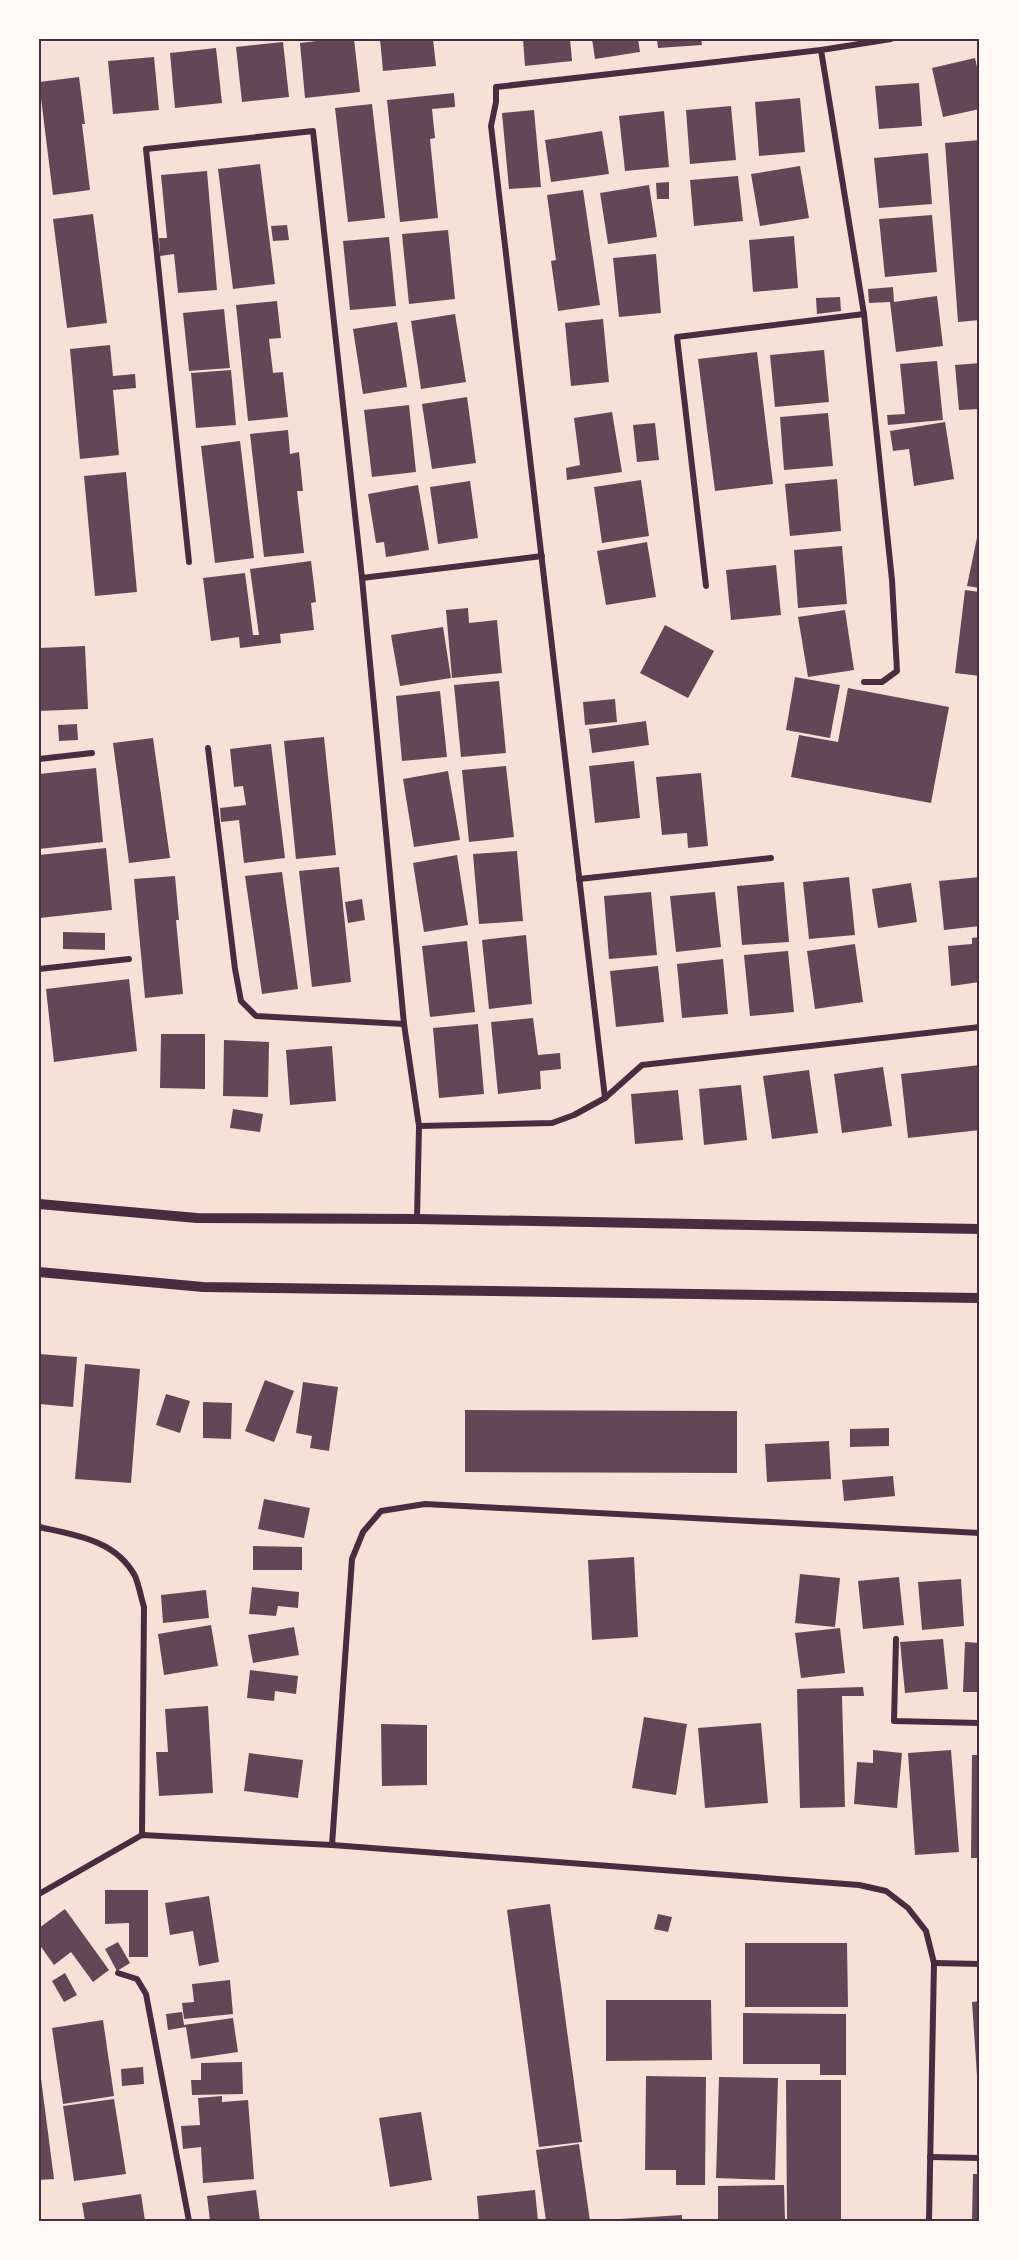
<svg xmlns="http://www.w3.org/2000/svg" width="1019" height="2260" font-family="Figtree,sans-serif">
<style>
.building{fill:#644757}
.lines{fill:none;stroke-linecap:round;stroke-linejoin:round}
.minor{stroke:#4a2c40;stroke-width:6}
.tertiary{stroke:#4a2c40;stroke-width:10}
.neatline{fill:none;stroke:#4a2c40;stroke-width:2}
</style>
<rect width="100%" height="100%" fill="#f7e1d7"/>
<g class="building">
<polygon points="334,39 354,39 360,92 305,98 300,43"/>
<polygon points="380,39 433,39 436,66 383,71"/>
<polygon points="523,39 570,39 572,61 525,66"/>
<polygon points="592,39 638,39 640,52 595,59"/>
<polygon points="657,39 701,39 702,45 658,48"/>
<polygon points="283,42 289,97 242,102 236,47"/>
<polygon points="216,48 222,103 175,108 170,53"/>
<polygon points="154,57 159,110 113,114 108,61"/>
<polygon points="975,58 980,81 980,109 943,117 932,68"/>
<polygon points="79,77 85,124 82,124 90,190 53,195 39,82"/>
<polygon points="919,83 922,126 879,129 875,86"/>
<polygon points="454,93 455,107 432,109 435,138 430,139 438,218 400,222 387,100"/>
<polygon points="800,98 805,152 759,156 755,102"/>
<polygon points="372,104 385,218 348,222 335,108"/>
<polygon points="731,106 736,160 690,164 686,110"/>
<polygon points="534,110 541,187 509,189 502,113"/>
<polygon points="664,111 669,167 625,171 619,116"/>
<polygon points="602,131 609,174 551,182 545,140"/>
<polygon points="980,140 980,320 958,322 945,143"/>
<polygon points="928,153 932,204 879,208 874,158"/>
<polygon points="260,164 275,284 233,289 218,169"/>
<polygon points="800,166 809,218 760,226 751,174"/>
<polygon points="207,171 217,290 178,293 174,254 160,256 159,238 167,238 161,175"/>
<polygon points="738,176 743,221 694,226 690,180"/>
<polygon points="669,182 669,199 657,199 656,183"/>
<polygon points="649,185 657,237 608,244 600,193"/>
<polygon points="583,190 600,305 558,311 551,261 556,260 547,195"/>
<polygon points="93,214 107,323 67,328 53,219"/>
<polygon points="932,215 937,272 885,277 879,219"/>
<polygon points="287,225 289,240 273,241 271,226"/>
<polygon points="448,230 455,299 409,304 402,234"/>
<polygon points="794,236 798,288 753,292 749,240"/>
<polygon points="389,237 396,306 350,310 343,241"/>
<polygon points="656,254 661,313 619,317 613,258"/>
<polygon points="893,287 894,302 937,296 943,346 896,352 890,302 869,303 868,289"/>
<polygon points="840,297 841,311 817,314 816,298"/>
<polygon points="277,301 281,338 269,339 273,373 283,372 288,417 248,421 236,305"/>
<polygon points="224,309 230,368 189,371 183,313"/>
<polygon points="455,314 466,382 421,389 411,321"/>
<polygon points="603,319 609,382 571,386 565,323"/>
<polygon points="397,322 407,387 363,394 353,329"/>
<polygon points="110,345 113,376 135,374 136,388 113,390 119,455 80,459 70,349"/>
<polygon points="824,350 829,402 775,407 770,355"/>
<polygon points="757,352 773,484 715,491 698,359"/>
<polygon points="937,361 943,420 888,425 887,415 905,414 900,364"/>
<polygon points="980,363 980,409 959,410 955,365"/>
<polygon points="231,370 236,425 196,428 191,373"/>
<polygon points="467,397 476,463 432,469 422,404"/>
<polygon points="409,405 416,472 372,477 364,410"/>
<polygon points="612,412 622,472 567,480 566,468 580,465 574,418"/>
<polygon points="828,413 833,466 784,470 780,417"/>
<polygon points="945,422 954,479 914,486 909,449 893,451 890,431"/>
<polygon points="655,423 659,460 637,462 633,425"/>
<polygon points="288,430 290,454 299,452 303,491 297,491 304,553 264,557 250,434"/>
<polygon points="240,441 254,558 215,563 201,446"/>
<polygon points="126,472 137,592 95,596 84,476"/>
<polygon points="837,479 841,531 790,536 785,484"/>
<polygon points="641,480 649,536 602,543 594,487"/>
<polygon points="470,481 478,538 438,544 430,487"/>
<polygon points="418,485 429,550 386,557 384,542 376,543 368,494"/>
<polygon points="979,528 980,528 980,588 967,586"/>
<polygon points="647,542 656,597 606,605 597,551"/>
<polygon points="842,546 847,604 798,608 794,550"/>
<polygon points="311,561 316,602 311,603 314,630 280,634 281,643 240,648 239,637 211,641 203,578 245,573 253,635 259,635 250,569"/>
<polygon points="776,565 781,615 731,620 726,570"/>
<polygon points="965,590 980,592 980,676 955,673"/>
<polygon points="468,608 469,623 497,620 502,673 452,678 446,610"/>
<polygon points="845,610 854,670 808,677 798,617"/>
<polygon points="665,625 714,651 688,698 640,673"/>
<polygon points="443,627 451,678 400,686 391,635"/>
<polygon points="85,646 88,709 39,711 39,648"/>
<polygon points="795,677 840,685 830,738 786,730"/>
<polygon points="499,681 506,753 461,757 454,685"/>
<polygon points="848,688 949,707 931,803 791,777 799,735 838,742"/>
<polygon points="440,691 447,757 402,761 396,696"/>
<polygon points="615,699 617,722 585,725 583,702"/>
<polygon points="646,721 649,745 592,753 589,729"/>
<polygon points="77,724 78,740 59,741 58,725"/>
<polygon points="324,737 336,855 296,859 284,741"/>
<polygon points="153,738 170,858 129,863 113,743"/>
<polygon points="271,744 285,858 244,863 239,820 221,822 220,808 246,805 243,786 234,787 230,749"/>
<polygon points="634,761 640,818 595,823 589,766"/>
<polygon points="506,766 514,837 469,842 462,770"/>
<polygon points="96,768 103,842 39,849 39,774"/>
<polygon points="448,771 460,840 414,847 403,779"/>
<polygon points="701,773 708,846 688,848 687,833 662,835 656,777"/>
<polygon points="106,848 112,910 40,918 39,855"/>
<polygon points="517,851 523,921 479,924 473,854"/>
<polygon points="457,855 468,925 424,932 413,863"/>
<polygon points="339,867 351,982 312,987 299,871"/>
<polygon points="282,872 298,989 262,994 245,876"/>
<polygon points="175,876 179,920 176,920 183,994 145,998 134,879"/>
<polygon points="849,877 855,935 809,939 803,882"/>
<polygon points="980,877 980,926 944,930 939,881"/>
<polygon points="784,882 789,942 742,945 737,886"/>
<polygon points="911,883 917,922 878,928 872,889"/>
<polygon points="651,892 657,955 609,959 604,896"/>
<polygon points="715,892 721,947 676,952 670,896"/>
<polygon points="362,899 365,920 348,923 345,902"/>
<polygon points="63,932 105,933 105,950 63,949"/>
<polygon points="526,935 532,1004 489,1009 482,940"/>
<polygon points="980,937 980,982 951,986 948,946 972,944 972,938"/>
<polygon points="467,941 475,1012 430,1017 422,946"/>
<polygon points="855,944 863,1002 815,1009 807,951"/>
<polygon points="788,951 794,1012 750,1016 744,955"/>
<polygon points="723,959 728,1014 682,1018 677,964"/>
<polygon points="658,966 664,1022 616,1027 610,971"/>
<polygon points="129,979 137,1051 54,1062 46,989"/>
<polygon points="533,1018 538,1055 560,1053 561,1069 540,1071 541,1089 498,1094 491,1022"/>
<polygon points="478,1024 484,1094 439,1098 433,1028"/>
<polygon points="161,1034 205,1034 205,1089 160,1088"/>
<polygon points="224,1040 269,1042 268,1097 223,1096"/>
<polygon points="332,1046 336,1101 290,1105 286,1050"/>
<polygon points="980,1065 980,1130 908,1138 901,1074"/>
<polygon points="883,1067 892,1126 842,1133 834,1074"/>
<polygon points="809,1070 818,1133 772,1139 763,1076"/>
<polygon points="741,1085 747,1140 704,1145 699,1089"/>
<polygon points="678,1090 683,1140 635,1144 631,1094"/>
<polygon points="233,1109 263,1114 260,1132 230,1128"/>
<polygon points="39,1354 77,1357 73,1407 39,1404"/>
<polygon points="85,1364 140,1369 131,1483 75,1479"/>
<polygon points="265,1380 294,1391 274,1442 245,1431"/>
<polygon points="303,1382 338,1387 329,1451 310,1448 312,1436 296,1433"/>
<polygon points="166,1394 190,1401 180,1433 156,1425"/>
<polygon points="203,1402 232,1403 231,1439 203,1438"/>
<polygon points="465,1410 737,1411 737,1473 465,1472"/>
<polygon points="889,1428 889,1446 850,1447 850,1429"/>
<polygon points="829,1441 831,1479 767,1482 765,1444"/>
<polygon points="893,1476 895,1496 844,1501 842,1480"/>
<polygon points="264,1499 310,1508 304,1538 258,1529"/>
<polygon points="253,1546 302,1547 302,1570 253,1570"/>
<polygon points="634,1557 638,1637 592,1640 588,1560"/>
<polygon points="800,1574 840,1578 835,1627 795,1623"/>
<polygon points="899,1577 904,1625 863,1629 858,1581"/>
<polygon points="961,1579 964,1626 922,1630 918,1582"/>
<polygon points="252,1587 299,1592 298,1608 278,1606 276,1616 249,1614"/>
<polygon points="206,1590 209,1618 163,1623 161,1595"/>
<polygon points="211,1625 218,1666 164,1675 158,1634"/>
<polygon points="294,1627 299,1655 253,1663 248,1635"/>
<polygon points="840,1628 845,1673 801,1678 795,1633"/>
<polygon points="943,1639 948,1689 905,1693 900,1642"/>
<polygon points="965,1642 980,1643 980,1692 963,1692"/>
<polygon points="250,1670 298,1676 296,1694 275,1691 274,1701 247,1698"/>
<polygon points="863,1687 864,1696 842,1696 845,1807 800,1808 797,1689"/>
<polygon points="208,1706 213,1793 159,1796 156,1752 168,1752 165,1709"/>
<polygon points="644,1717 687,1724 676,1795 632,1788"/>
<polygon points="761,1723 768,1803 705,1808 698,1728"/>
<polygon points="381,1724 427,1725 427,1785 382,1786"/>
<polygon points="873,1750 902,1753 897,1808 854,1804 857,1762 873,1763"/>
<polygon points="951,1750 959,1852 915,1855 908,1753"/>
<polygon points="249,1753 303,1760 298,1798 244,1791"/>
<polygon points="972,1755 980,1755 980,1858 971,1858"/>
<polygon points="105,1890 148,1890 148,1957 129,1957 129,1923 105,1924"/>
<polygon points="209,1896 219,1962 199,1966 193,1931 170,1935 165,1903"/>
<polygon points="550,1904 582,2142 539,2147 507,1910"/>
<polygon points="65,1909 109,1970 93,1982 71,1952 54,1965 39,1944 39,1928"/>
<polygon points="658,1914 672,1917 668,1932 654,1929"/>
<polygon points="118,1942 130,1963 117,1971 105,1949"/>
<polygon points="745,1943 847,1943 848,2007 745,2007"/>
<polygon points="65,1973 77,1995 64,2002 52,1981"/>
<polygon points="230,1980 233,2014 184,2019 182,2003 194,2002 192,1984"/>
<polygon points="606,2000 711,2000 712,2060 606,2061"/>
<polygon points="980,2001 980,2090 978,2090 972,2002"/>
<polygon points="182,2012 184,2025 233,2018 238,2052 191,2059 186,2027 168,2030 166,2014"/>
<polygon points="743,2013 846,2014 846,2075 820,2075 820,2064 743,2064"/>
<polygon points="103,2020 114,2096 63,2104 52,2028"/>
<polygon points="242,2062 243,2094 192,2095 191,2080 201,2080 201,2063"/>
<polygon points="143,2067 144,2084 122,2086 121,2069"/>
<polygon points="40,2071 54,2179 39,2180 39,2072"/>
<polygon points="646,2076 706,2077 705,2185 676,2185 676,2170 645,2170"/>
<polygon points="719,2077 778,2078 775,2180 716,2178"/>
<polygon points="786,2080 841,2080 841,2221 787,2221"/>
<polygon points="222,2096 222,2102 248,2100 254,2179 203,2183 201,2147 183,2149 181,2126 200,2125 198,2098"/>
<polygon points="114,2099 126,2174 74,2181 63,2106"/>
<polygon points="421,2112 432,2180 390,2187 379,2118"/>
<polygon points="579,2144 590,2221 546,2221 536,2150"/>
<polygon points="973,2174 980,2174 980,2221 972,2221"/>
<polygon points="784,2185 785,2219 781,2219 781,2221 718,2221 718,2186"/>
<polygon points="256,2190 260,2221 210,2221 207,2196"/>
<polygon points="535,2190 538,2221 479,2221 477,2196"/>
<polygon points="141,2194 145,2221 85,2221 82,2203"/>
<polygon points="682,2215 682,2221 620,2221 620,2219"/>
</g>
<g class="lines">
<g class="minor">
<polyline points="821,50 864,314 892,580 897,671 882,682 864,682"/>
<polyline points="189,562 146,149 313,131 362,578 404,1024 419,1126 417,1219"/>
<polyline points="362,578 542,556"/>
<polyline points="706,586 677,337 864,314"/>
<polyline points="208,748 235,969 241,1001 256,1016 404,1024"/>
<polyline points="39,759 92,753"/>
<polyline points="579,879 771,858"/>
<polyline points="39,969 129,959"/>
<polyline points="605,1098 491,126 496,102 496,87 821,50 891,39"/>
<polyline points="419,1126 552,1123 574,1115 605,1098 642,1065 980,1027"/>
<path d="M39,1527c36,8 77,13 96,49 4,9 6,22 9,31l-2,228"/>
<polyline points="896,1639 894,1721 980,1723"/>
<polyline points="332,1845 352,1559 363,1532 381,1511 425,1504 980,1533"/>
<polyline points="39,1894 142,1835 332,1845 859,1885 886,1891 908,1908 926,1931 934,1963 929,2221"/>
<polyline points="934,1963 980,1964"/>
<polyline points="118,1973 137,1979 146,1994 189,2221"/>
<polyline points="930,2157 980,2158"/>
</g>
<g class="tertiary">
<polyline points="39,1204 197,1218 417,1219 980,1229"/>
<polyline points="39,1272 203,1287 980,1298"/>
</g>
</g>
<rect width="1019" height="2260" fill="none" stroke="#fffaf5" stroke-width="81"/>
<rect x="40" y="40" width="938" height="2180" class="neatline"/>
</svg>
